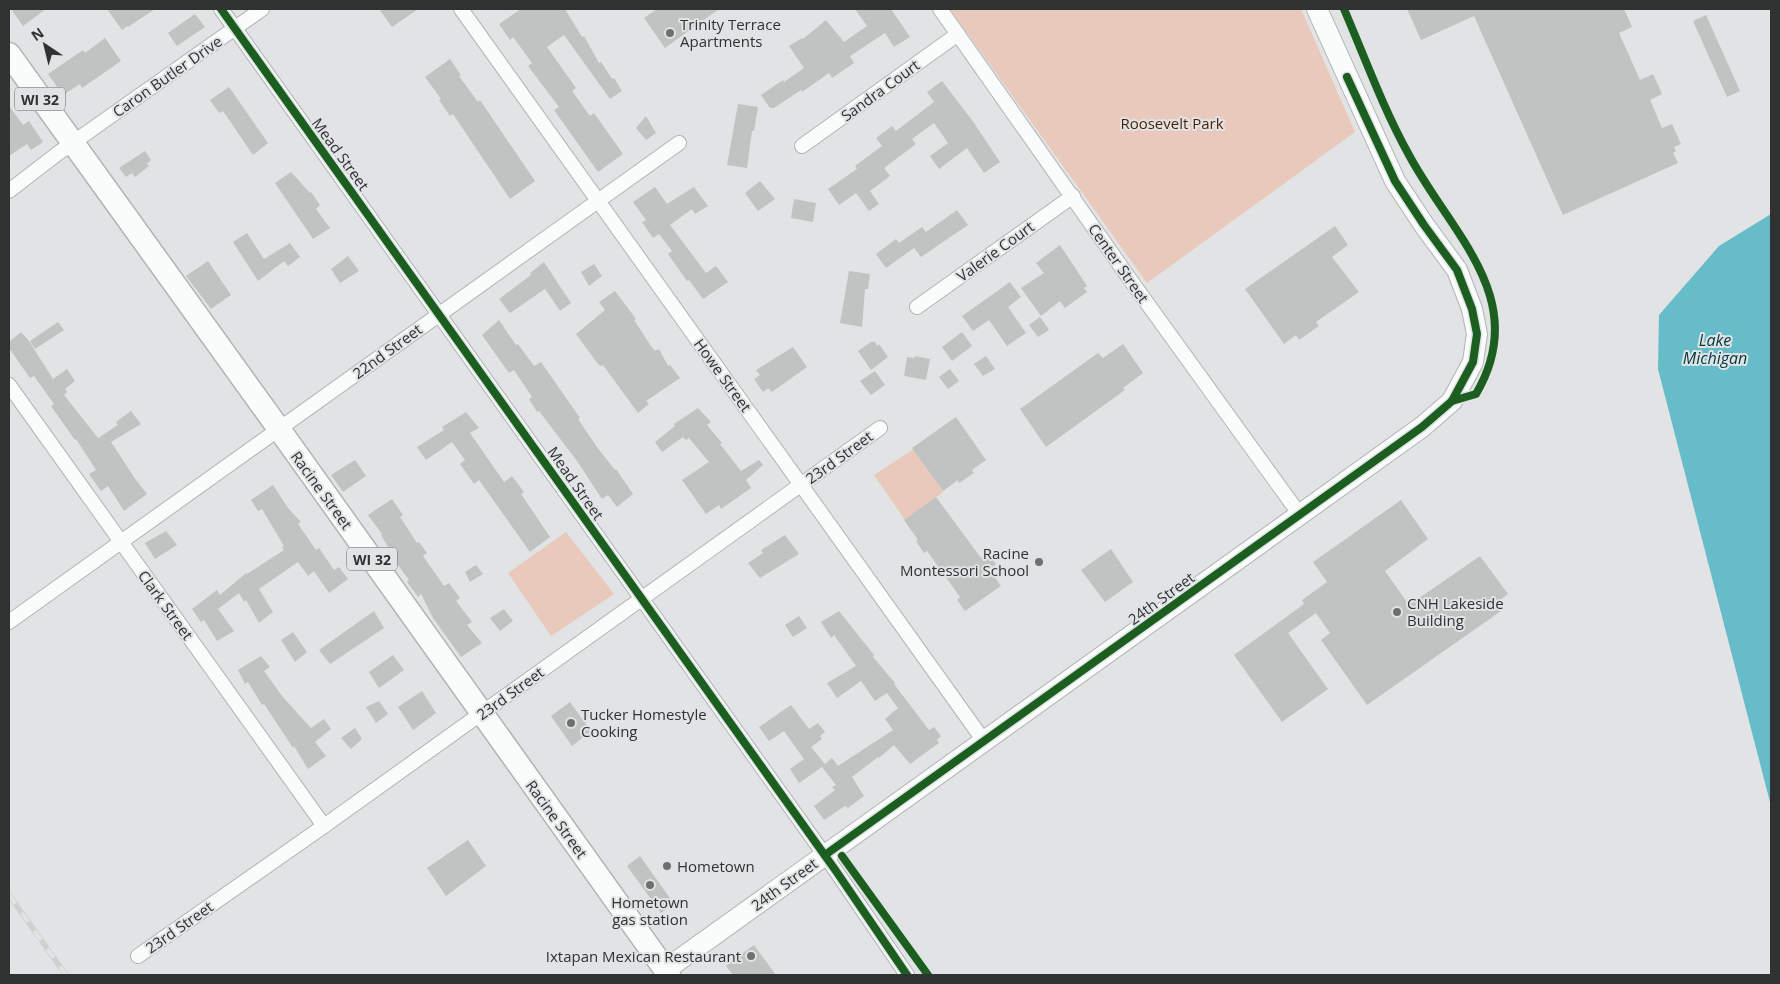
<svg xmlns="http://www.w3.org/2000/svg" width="1780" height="984" font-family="'Open Sans',sans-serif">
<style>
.green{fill:#e9c9bb}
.water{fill:#66bcc8}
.building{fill:#c1c3c3}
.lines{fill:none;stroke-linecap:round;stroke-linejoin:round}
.street-casing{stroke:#b2b3b4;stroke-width:16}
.secondary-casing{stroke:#b2b3b4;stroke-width:22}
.primary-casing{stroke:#b2b3b4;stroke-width:25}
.street{stroke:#fafbfb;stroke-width:14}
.secondary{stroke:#fafbfb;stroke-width:20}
.primary{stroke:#fafbfb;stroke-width:22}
.rail-casing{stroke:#cfd0d0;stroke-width:5.5}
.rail{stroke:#e0e4e5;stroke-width:4;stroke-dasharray:11;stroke-linecap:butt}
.cycleway-casing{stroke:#e0e4e5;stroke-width:11}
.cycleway{stroke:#1b5e20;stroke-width:8}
.poi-dot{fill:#6e7070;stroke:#e0e4e5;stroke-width:2}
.labels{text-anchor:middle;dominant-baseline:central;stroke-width:4;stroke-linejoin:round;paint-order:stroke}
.shield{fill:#e0e4e5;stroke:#656768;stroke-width:1}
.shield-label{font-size:14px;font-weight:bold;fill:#303232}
.poi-label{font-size:15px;fill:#303232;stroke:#e0e4e5;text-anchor:start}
.street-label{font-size:15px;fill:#303232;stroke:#e0e4e5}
.park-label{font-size:15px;fill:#4e1e02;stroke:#e0e4e5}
.water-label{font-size:16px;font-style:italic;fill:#003840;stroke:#e0e4e5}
</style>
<rect width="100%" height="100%" fill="#e1e3e4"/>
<g class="green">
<polygon points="950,9 1301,9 1355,132 1147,283"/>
<polygon points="914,449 943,492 905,520 874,475"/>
<polygon points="566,532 614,594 551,636 508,573"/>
</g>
<polygon class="water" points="1771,214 1771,806 1658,369 1659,315 1719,246"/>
<g class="building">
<polygon points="11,9 46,9 23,26"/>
<polygon points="107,9 155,9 128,27 127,26 122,30"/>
<polygon points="379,9 418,9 392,27"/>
<polygon points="521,9 565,9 582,37 584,36 599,63 601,62 612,79 614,78 622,91 610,99 564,35 547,47 576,88 572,91 590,116 594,113 623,154 598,172 554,110 559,107 528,66 532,63 513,37 510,40 499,24"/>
<polygon points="657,9 719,9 665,48 644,18"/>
<polygon points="855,9 891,9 910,37 894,47 885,33 850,56 854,63 832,78 829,73 802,92 801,90 774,108 770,108 761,95 783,80 784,82 804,68 789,46 802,38 803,39 826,20 844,42 867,26"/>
<polygon points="1407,9 1624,9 1632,27 1619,33 1640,80 1653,74 1662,94 1650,100 1651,102 1662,128 1672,124 1681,144 1674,147 1676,151 1673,153 1678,163 1563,215 1474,16 1421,40"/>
<polygon points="195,14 205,27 177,46 168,33"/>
<polygon points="1706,15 1740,91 1727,97 1693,21"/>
<polygon points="105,38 121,61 82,88 80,84 63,95 48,74 83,50 85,53"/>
<polygon points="450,59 461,75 459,76 478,102 480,100 535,181 510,199 453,114 450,116 439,100 441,99 425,77"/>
<polygon points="942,81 972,120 1000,162 984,173 967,148 939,169 930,156 948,143 934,123 912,139 916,144 884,168 890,176 870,191 879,204 869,211 856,193 839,205 828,189 857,169 855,166 882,146 876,138 892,126 896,131 934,102 927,92"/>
<polygon points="229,87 268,143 253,155 223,111 219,113 210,100"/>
<polygon points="738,104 758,107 754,131 752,131 747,168 727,165"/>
<polygon points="9,106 23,125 29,121 43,142 31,150 27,144 9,156"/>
<polygon points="646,116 656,133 646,140 636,128"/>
<polygon points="145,151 151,160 147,164 149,166 135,177 132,173 126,177 119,168"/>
<polygon points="291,172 310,193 311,192 320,205 316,209 330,228 313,239 275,183"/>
<polygon points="760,181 775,199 758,211 745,193"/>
<polygon points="655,187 667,204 694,187 708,206 695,214 692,209 670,225 706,273 716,266 728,282 703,299 689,280 687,281 668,254 672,251 659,234 653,238 642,222 646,220 633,202"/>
<polygon points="794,199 816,203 813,222 791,218"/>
<polygon points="957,210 968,225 921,257 914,248 886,268 876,254 896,239 899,243 922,227 926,232"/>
<polygon points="1335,226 1348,245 1332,257 1359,292 1316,322 1319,326 1299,340 1296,335 1284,344 1245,289"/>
<polygon points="247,233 264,259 290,243 300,257 288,266 284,261 258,281 233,242"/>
<polygon points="1060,245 1087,286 1084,288 1087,292 1065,308 1060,301 1041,316 1021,288 1044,273 1036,263"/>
<polygon points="348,256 359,271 340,283 331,269"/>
<polygon points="208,261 231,295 211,309 186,276"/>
<polygon points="544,262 571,303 560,311 545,289 510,313 499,299 531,275 530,273"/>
<polygon points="594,264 602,276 589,286 581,272"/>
<polygon points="849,271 870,274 868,289 865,289 862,327 840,323"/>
<polygon points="1010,282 1021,297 1008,307 1026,333 1007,346 989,320 973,331 962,316"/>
<polygon points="615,291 636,319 634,320 651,346 655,351 659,349 668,366 670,365 680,378 646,401 649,404 638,413 603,365 601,366 598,364 576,334 605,310 599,302"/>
<polygon points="1040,317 1049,330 1038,337 1029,325"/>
<polygon points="499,320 516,345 518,344 534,366 541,362 580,418 578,419 597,447 615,470 616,469 633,494 617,507 608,495 602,499 577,461 539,411 537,412 529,399 532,397 514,370 509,373 482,335"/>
<polygon points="58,322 64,330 35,349 30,341"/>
<polygon points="21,332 29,341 53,379 67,369 75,381 65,389 67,392 64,395 98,438 118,425 116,422 131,411 141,424 111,442 136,480 147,494 124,511 108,486 101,491 89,474 96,470 76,439 75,440 58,416 51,406 54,404 34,376 30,378 9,348 9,342"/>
<polygon points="962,332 972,346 952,361 942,347"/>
<polygon points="871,342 875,342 877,346 879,344 888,357 871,370 858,351"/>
<polygon points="1123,344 1143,373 1123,388 1125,390 1046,447 1020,409 1098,353 1103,358"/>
<polygon points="793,347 807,367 772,392 768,388 763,392 754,379 760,375 756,370"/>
<polygon points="915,356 930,359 926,380 904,376 907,357 914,358"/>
<polygon points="986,356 995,369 983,376 974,364"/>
<polygon points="950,369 959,381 948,389 939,377"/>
<polygon points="875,371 885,385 871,395 860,381"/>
<polygon points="698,408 711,422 707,425 722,443 720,444 741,471 759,460 763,465 746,480 751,488 721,509 719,505 706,514 682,480 709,462 689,438 686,440 683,437 662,452 655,442 675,426 674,424"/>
<polygon points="466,412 479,428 470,433 504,482 512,476 524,492 521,494 550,537 530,552 479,480 474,484 460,464 465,460 452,442 426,460 417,447 444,430 442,427"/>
<polygon points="956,417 986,460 972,470 974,473 959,483 958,480 943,491 912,448"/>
<polygon points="355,460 366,476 343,492 331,475"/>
<polygon points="273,485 288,508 301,522 298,524 316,550 319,548 334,570 339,567 348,579 329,593 314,571 308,576 298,562 259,589 273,612 259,623 246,600 244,602 239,593 218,609 234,631 217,641 204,620 201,622 192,609 217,590 220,595 246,573 247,574 284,550 282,547 284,546 262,509 258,511 251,500"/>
<polygon points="936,497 981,558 988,553 996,564 989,569 1001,586 965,611 957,600 960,597 927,551 924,553 916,541 918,540 904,520"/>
<polygon points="392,499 403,515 400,517 417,543 419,542 427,553 423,556 444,586 449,583 460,598 456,601 472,622 467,625 482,643 461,657 433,618 421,594 418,597 407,582 409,580 393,558 394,557 381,535 382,534 368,515"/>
<polygon points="1401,500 1428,539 1385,571 1409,605 1480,556 1508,594 1496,603 1501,611 1367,705 1321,640 1330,633 1316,613 1288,633 1328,689 1282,722 1234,655 1304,604 1302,600 1327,582 1313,562"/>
<polygon points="166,531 177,545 155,559 145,543"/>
<polygon points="785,535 799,554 760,578 748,563 763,553 761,550"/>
<polygon points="1111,549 1133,582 1105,602 1081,570"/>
<polygon points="476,565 483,574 470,582 465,572"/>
<polygon points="504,609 513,621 500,631 490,618"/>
<polygon points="374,611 384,628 330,664 319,650"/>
<polygon points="839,611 874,655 873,657 895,683 894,684 929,730 934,727 941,736 937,740 939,743 910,764 894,745 879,758 878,757 852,777 864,796 848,808 845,806 824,820 814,806 835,790 832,787 836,785 822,767 799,783 790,769 804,759 784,731 769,741 759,727 791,705 809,729 818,723 825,732 820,736 822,739 811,747 825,764 832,758 838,766 893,730 885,719 898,708 887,693 875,701 861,681 837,698 827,683 856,666 834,635 831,638 821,622"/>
<polygon points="799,616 807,628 793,637 785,625"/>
<polygon points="293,632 307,652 295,662 281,640"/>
<polygon points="393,655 404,670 379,688 369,672"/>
<polygon points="261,656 270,667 264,671 282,696 311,728 324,719 331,729 315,742 326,756 308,769 294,746 293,748 264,704 262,705 248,682 245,684 238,670"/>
<polygon points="422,691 436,713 413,730 398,707"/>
<polygon points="379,701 388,714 376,723 366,707"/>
<polygon points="570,702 591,731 572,746 551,716"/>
<polygon points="355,728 362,739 351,749 341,738"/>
<polygon points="468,840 486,866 446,896 427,868"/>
<polygon points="640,856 674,904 661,913 627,866"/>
<polygon points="754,945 776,975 733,975 726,966"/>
</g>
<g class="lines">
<defs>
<g id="street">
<polyline points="221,9 836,871 907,975"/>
<polyline points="461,9 984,741"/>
<polyline points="940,9 1134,285 1300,515"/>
<polyline points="802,146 958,34"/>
<polyline points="9,191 57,154 262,9"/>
<polyline points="917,307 1073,196"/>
<polyline points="9,385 324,826"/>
<polyline points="9,622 679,143"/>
<polyline points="138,956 324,826 880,428"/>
</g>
<polyline id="secondary" points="665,970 1422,427 1452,401 1473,362 1477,334 1472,309 1457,270 1424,225 1395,181 1317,9"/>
<polyline id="primary" points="9,54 279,429 669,975"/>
</defs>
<use href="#street" class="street-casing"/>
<use href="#secondary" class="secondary-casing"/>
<use href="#primary" class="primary-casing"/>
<use href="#street" class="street"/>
<use href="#secondary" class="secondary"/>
<use href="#primary" class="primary"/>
<defs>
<polyline id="rail" points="9,895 66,975"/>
</defs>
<use href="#rail" class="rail-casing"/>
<use href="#rail" class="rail"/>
<defs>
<g id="cycleway">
<polyline points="221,9 836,871 907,975"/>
<path d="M1344,9c21,49 39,99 65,146 42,79 123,144 67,239l-24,7"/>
<polyline points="825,855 1422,427 1452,401 1473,362 1477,334 1472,309 1457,270 1424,225 1395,181 1347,77"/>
<polyline points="842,856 928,975"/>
</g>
</defs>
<use href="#cycleway" class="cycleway-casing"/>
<use href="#cycleway" class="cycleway"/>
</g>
<g class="poi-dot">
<circle cx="670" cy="33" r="5"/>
<circle cx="1039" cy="562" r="5"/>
<circle cx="1397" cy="612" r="5"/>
<circle cx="571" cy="723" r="5"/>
<circle cx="667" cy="866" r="5"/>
<circle cx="650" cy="885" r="5"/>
<circle cx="751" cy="956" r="5"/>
</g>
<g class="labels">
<g class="shield">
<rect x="15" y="87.5" width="50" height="23" rx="4"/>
<rect x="347" y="547.5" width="50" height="23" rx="4"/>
</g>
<g class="shield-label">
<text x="40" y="99">WI 32</text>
<text x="372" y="559">WI 32</text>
</g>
<g class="poi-label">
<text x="680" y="24">Trinity Terrace<tspan x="680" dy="17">Apartments</tspan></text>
<text x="1029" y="553" text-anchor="end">Racine<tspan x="1029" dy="17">Montessori School</tspan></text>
<text x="1407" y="603">CNH Lakeside<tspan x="1407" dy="17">Building</tspan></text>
<text x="581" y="714">Tucker Homestyle<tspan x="581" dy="17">Cooking</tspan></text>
<text x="677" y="866">Hometown</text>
<text x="650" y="902" text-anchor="middle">Hometown<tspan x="650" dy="17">gas station</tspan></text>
<text x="741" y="956" text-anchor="end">Ixtapan Mexican Restaurant</text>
</g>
<g class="street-label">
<text transform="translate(167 76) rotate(-35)">Caron Butler Drive</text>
<text transform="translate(880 90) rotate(-36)">Sandra Court</text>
<text transform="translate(341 154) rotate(54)">Mead Street</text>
<text transform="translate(995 251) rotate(-36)">Valerie Court</text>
<text transform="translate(1119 263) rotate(55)">Center Street</text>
<text transform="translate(387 351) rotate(-36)">22nd Street</text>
<text transform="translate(723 375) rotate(54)">Howe Street</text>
<text transform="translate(839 457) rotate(-36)">23rd Street</text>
<text transform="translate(576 483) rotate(55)">Mead Street</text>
<text transform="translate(322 490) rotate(54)">Racine Street</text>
<text transform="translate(1161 598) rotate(-36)">24th Street</text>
<text transform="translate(166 605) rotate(54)">Clark Street</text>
<text transform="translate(510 693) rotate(-36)">23rd Street</text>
<text transform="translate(557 819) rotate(54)">Racine Street</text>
<text transform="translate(784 884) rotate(-36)">24th Street</text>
<text transform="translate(179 927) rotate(-35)">23rd Street</text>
</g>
<g class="park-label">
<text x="1172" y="123">Roosevelt Park</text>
</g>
<g class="water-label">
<text x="1715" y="340">Lake<tspan x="1715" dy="18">Michigan</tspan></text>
</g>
</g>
<rect width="1780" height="984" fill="none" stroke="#303232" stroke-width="20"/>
<g transform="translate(45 45) rotate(325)" stroke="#e0e4e5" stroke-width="4" paint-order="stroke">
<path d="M0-4L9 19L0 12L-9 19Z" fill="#303232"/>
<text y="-8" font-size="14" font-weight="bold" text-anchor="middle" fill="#303232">N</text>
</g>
</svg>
